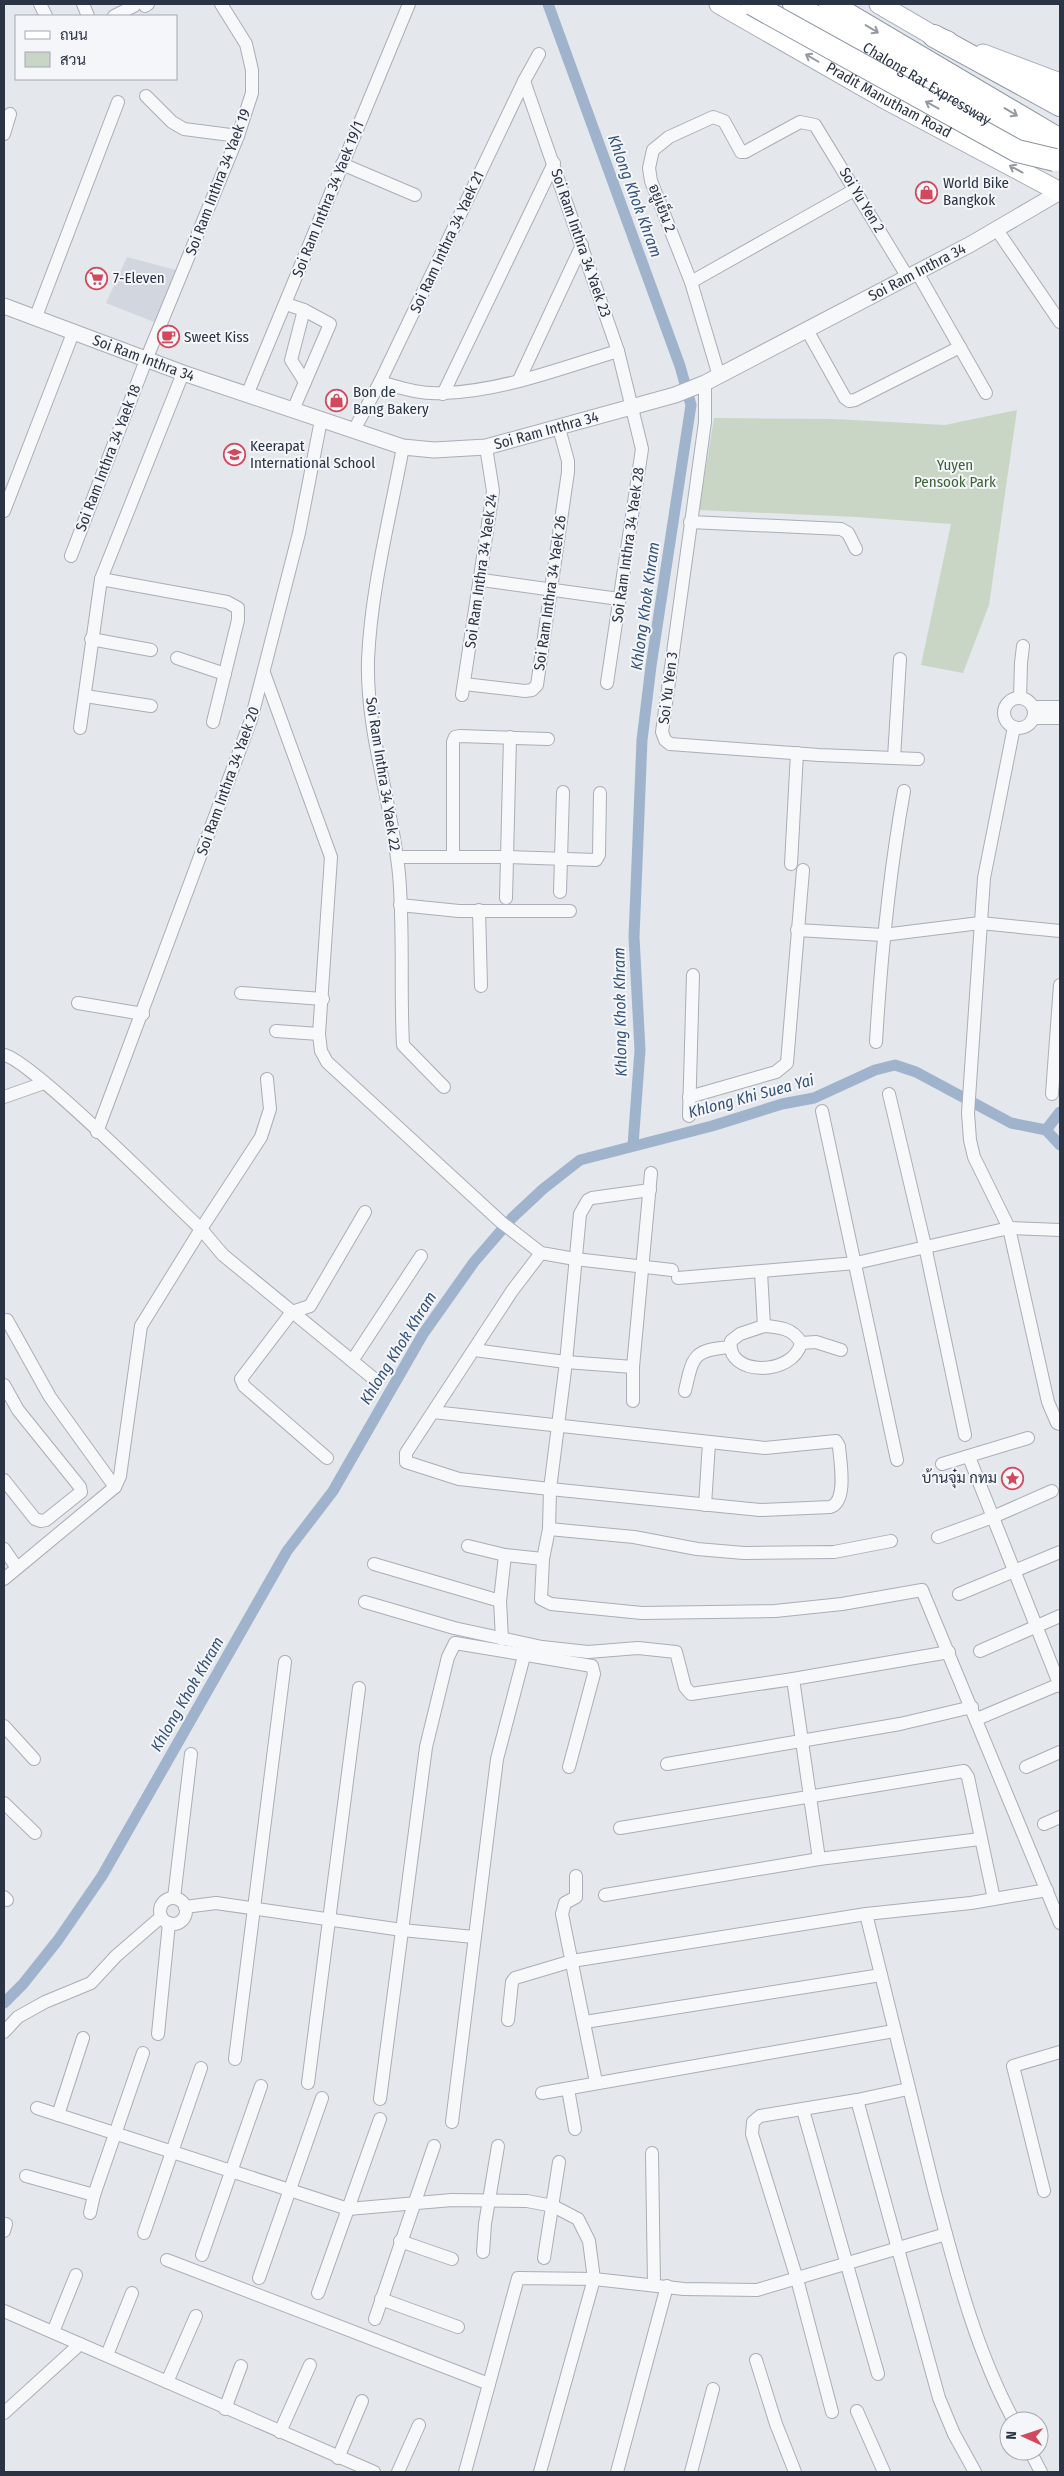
<svg xmlns="http://www.w3.org/2000/svg" width="1064" height="2476" font-family="'Fira Sans Condensed',Sarabun,sans-serif">
<style>
.built{fill:#d2d6de}
.green{fill:#c9d6c5}
.lines{fill:none;stroke-linecap:round;stroke-linejoin:round}
.canal{stroke:#9fb4cc;stroke-width:11}
.minor-casing{stroke:#a9aeb7;stroke-width:14}
.tertiary-casing{stroke:#a9aeb7;stroke-width:17}
.primary-casing{stroke:#a3abb8;stroke-width:21}
.motorway-casing{stroke:#8b94a3;stroke-width:24}
.minor{stroke:#f7f8fa;stroke-width:12}
.tertiary{stroke:#f7f8fa;stroke-width:15}
.primary{stroke:#fff;stroke-width:19}
.motorway{stroke:#fff;stroke-width:22}
.motorway-bridge-casing{stroke:#8b94a3;stroke-width:24;stroke-linecap:butt}
.motorway-bridge{stroke:#fff;stroke-width:22}
.oneway{stroke:#959aa2}
.labels{text-anchor:middle;dominant-baseline:central;stroke-width:4;stroke-linejoin:round;paint-order:stroke}
.street-label{font-size:15px;fill:#2b3445;stroke:#f4f6f9}
.poi-label{font-size:15px;fill:#2b3445;stroke:#f4f6f9;text-anchor:start}
.park-label{font-size:15px;fill:#3f6138;stroke:#f4f6f9}
.water-label{font-size:16px;font-style:italic;fill:#34527a;stroke:#f4f6f9}
</style>
<rect width="100%" height="100%" fill="#e4e7ec"/>
<polygon class="built" points="127,257 176,270 154,322 106,303"/>
<polygon class="green" points="1017,410 989,605 963,673 921,665 951,524 857,517 699,510 714,418 834,419 945,425"/>
<g class="lines">
<g class="canal">
<polyline points="548,4 680,366 691,405 651,666 642,740 634,937 640,1050 633,1145"/>
<polyline points="1046,1130 1060,1112"/>
<polyline points="1046,1130 1060,1145"/>
<polyline points="4,2003 23,1984 58,1940 102,1876 287,1551 333,1491 423,1334 474,1262 512,1218 543,1189 580,1160 712,1126 782,1104 814,1098 875,1070 895,1065 916,1072 1011,1123 1046,1130"/>
</g>
<defs>
<g id="minor">
<polyline points="40,4 46,16"/>
<polyline points="83,4 88,16"/>
<polyline points="145,6 148,4"/>
<polyline points="114,16 134,6"/>
<polyline points="524,81 618,351 642,449 607,683"/>
<polyline points="146,96 172,122 184,129 238,136"/>
<polyline points="4,134 10,114"/>
<polyline points="342,164 415,195"/>
<polyline points="997,230 1060,322"/>
<polyline points="917,272 986,393"/>
<polyline points="691,282 856,189"/>
<polyline points="286,304 304,310 330,324 293,410"/>
<polyline points="304,310 291,360 305,382"/>
<polyline points="35,319 118,102"/>
<polyline points="807,330 845,398 849,401 855,400 960,347"/>
<polyline points="719,376 691,282 651,181 649,168 653,150 669,137 713,117 724,121 741,152 745,152 800,122 815,125 907,276"/>
<polyline points="519,380 582,245"/>
<path d="M380,382c21,6 42,13 64,11 59,-2 117,-25 174,-42"/>
<polyline points="705,383 705,422 662,732 665,740 670,744 819,755 918,759"/>
<polyline points="443,394 554,163"/>
<polyline points="247,395 409,4"/>
<polyline points="354,430 380,382 524,81 539,54"/>
<path d="M403,447c-13,70 -32,142 -35,213 -2,72 24,143 31,214 5,57 1,114 4,171l41,42"/>
<polyline points="4,511 73,333"/>
<polyline points="690,522 841,529 848,533 856,549"/>
<polyline points="71,556 146,360 238,136 252,93 252,70 246,44 221,4"/>
<polyline points="101,579 227,602 238,608 238,620 213,722"/>
<polyline points="482,580 619,599"/>
<polyline points="91,639 151,650"/>
<polyline points="177,658 225,674"/>
<polyline points="264,673 331,857 319,1034 321,1051 327,1062 501,1222 541,1253 575,1259 672,1270"/>
<polyline points="464,684 525,691 532,690 537,685 568,472 568,461 559,428"/>
<polyline points="462,695 493,491 486,447"/>
<polyline points="85,696 151,706"/>
<polyline points="1020,698 1021,663 1023,646"/>
<circle cx="1019" cy="713" r="15"/>
<polyline points="1033,707 1060,707"/>
<polyline points="1034,718 1060,718"/>
<polyline points="1014,727 984,878 968,1113 970,1140 974,1157 1009,1228 1048,1402 1057,1423 1060,1424"/>
<polyline points="80,728 101,579 183,373"/>
<polyline points="894,758 900,659"/>
<polyline points="453,856 453,742 455,737 460,736 548,739"/>
<polyline points="397,857 507,857 596,860 599,855 600,793"/>
<polyline points="791,864 797,753"/>
<polyline points="560,892 563,792"/>
<polyline points="506,898 510,737"/>
<polyline points="400,905 459,911 570,911"/>
<polyline points="479,910 481,986"/>
<polyline points="797,930 883,935 980,923 1060,931"/>
<polyline points="241,993 323,999"/>
<polyline points="78,1003 143,1014"/>
<polyline points="276,1031 319,1034"/>
<path d="M876,1042c5,-86 13,-167 28,-251"/>
<path d="M4,1055c26,4 168,147 197,174l22,26 150,123"/>
<polyline points="889,1094 925,1246 965,1435"/>
<polyline points="1052,1094 1060,985"/>
<polyline points="4,1097 44,1083"/>
<polyline points="689,1097 776,1072 787,1063 803,870"/>
<polyline points="822,1111 897,1460"/>
<polyline points="689,1116 693,975"/>
<polyline points="97,1132 251,720 299,533 321,420"/>
<polyline points="650,1190 592,1198 588,1200 580,1214 566,1362 550,1489 549,1529 543,1559 541,1599 551,1604 642,1613 775,1611 842,1604 922,1590 1060,1923"/>
<polyline points="761,1272 764,1326"/>
<polyline points="678,1278 856,1263 1009,1228 1060,1230"/>
<polyline points="7,1320 50,1397 115,1487"/>
<path d="M764,1326c15,1 29,2 37,17 -8,34 -76,33 -70,-2l9,-7z"/>
<polyline points="801,1343 816,1342 841,1350"/>
<polyline points="474,1350 566,1362 633,1367"/>
<polyline points="352,1361 421,1256"/>
<polyline points="4,1385 18,1410 80,1487 81,1492 46,1520 41,1521 35,1519 4,1480"/>
<path d="M685,1391c8,-35 8,-41 45,-44"/>
<polyline points="633,1401 633,1367 651,1173"/>
<path d="M433,1412l332,36 71,-7 3,5c1,15 9,56 -9,61l-70,3 -210,-21 -91,-10 -53,-17v-9l106,-162 29,-38"/>
<polyline points="969,1457 1060,1686"/>
<polyline points="327,1458 244,1386 241,1379 292,1312 310,1306 365,1212"/>
<polyline points="942,1464 1028,1438"/>
<polyline points="705,1505 709,1443"/>
<polyline points="549,1529 634,1537 697,1549 744,1553 834,1552 891,1541"/>
<polyline points="938,1537 993,1517 1052,1491"/>
<polyline points="468,1546 505,1555 543,1559"/>
<polyline points="4,1549 17,1568"/>
<polyline points="374,1564 500,1601"/>
<polyline points="4,1579 115,1487 120,1476 141,1326 201,1229 261,1137 270,1109 267,1079"/>
<polyline points="959,1594 1060,1552"/>
<polyline points="365,1602 454,1628 542,1647 588,1652 638,1648 676,1652 685,1687 691,1694 793,1679 949,1652"/>
<polyline points="502,1639 500,1601 505,1555"/>
<polyline points="980,1651 1060,1616"/>
<polyline points="793,1679 819,1859"/>
<polyline points="977,1719 1060,1684"/>
<polyline points="4,1726 34,1759"/>
<polyline points="667,1764 900,1724 972,1707"/>
<polyline points="1026,1767 1060,1752"/>
<polyline points="4,1803 35,1833"/>
<polyline points="1044,1824 1060,1817"/>
<polyline points="620,1828 964,1771 968,1777 994,1899"/>
<polyline points="576,1876 576,1897 565,1903 562,1914 596,2082"/>
<polyline points="605,1895 819,1859 980,1839"/>
<polyline points="4,1897 7,1900"/>
<polyline points="174,1898 191,1754"/>
<circle cx="173" cy="1911" r="13"/>
<polyline points="185,1907 216,1903 402,1930 474,1937"/>
<path d="M866,1914c23,92 45,184 68,275 21,79 41,160 80,232"/>
<polyline points="508,2020 512,1982 515,1978 572,1961 866,1914 971,1903 1047,1890"/>
<polyline points="585,2022 881,1975"/>
<polyline points="4,2032 18,2017 45,2002 91,1983 116,1956 161,1917"/>
<polyline points="158,2034 169,1923"/>
<polyline points="235,2059 285,1662"/>
<polyline points="308,2083 359,1688"/>
<polyline points="568,2089 575,2129"/>
<polyline points="542,2093 894,2031"/>
<polyline points="380,2099 426,1747 448,1657 455,1643 592,1666 594,1674 569,1767"/>
<polyline points="857,2100 939,2398 954,2434 975,2472"/>
<polyline points="37,2108 348,2209 452,2200 527,2201 553,2206 578,2219 589,2241 594,2279 540,2472"/>
<polyline points="803,2110 878,2374"/>
<polyline points="58,2115 83,2038"/>
<polyline points="452,2122 497,1759 524,1656"/>
<polyline points="652,2153 654,2285"/>
<polyline points="26,2176 94,2195"/>
<polyline points="1044,2191 1013,2066 1060,2052"/>
<polyline points="90,2213 94,2195 143,2053"/>
<polyline points="4,2231 6,2224"/>
<polyline points="144,2233 201,2068"/>
<polyline points="400,2241 452,2259"/>
<polyline points="483,2252 485,2224 498,2146"/>
<polyline points="202,2255 261,2086"/>
<polyline points="544,2258 559,2162"/>
<polyline points="167,2260 489,2384"/>
<polyline points="259,2278 322,2098"/>
<polyline points="318,2293 380,2119"/>
<polyline points="381,2299 458,2327"/>
<polyline points="4,2311 374,2472"/>
<polyline points="375,2319 434,2146"/>
<polyline points="53,2332 76,2275"/>
<polyline points="107,2355 132,2293"/>
<polyline points="756,2360 776,2424 795,2472"/>
<polyline points="167,2382 196,2316"/>
<polyline points="225,2409 241,2366"/>
<polyline points="857,2411 884,2472"/>
<polyline points="832,2412 797,2279 752,2134 753,2122 760,2116 857,2100 908,2089"/>
<polyline points="4,2413 80,2344"/>
<polyline points="280,2432 310,2365"/>
<polyline points="1030,2451 1041,2472"/>
<polyline points="338,2458 362,2401"/>
<polyline points="398,2472 419,2425"/>
<polyline points="465,2472 518,2278 594,2279 684,2289 757,2290 946,2234"/>
<polyline points="617,2472 667,2286"/>
<polyline points="691,2472 713,2389"/>
</g>
<g id="tertiary">
<path id="s1" d="M4,306l179,67 220,74 31,3 52,-3 189,-52 30,-12 266,-139 89,-52"/>
</g>
<g id="primary">
<path id="s2" d="M719,4l166,95 175,93"/>
<polyline points="879,4 934,36 948,41"/>
<polyline points="983,54 1060,83"/>
</g>
<g id="motorway">
<path id="s3" d="M794,4l255,153"/>
<polyline points="830,4 1060,140"/>
<polyline points="934,36 1060,105"/>
</g>
</defs>
<use href="#minor" class="minor-casing"/>
<use href="#tertiary" class="tertiary-casing"/>
<use href="#primary" class="primary-casing"/>
<use href="#motorway" class="motorway-casing"/>
<use href="#minor" class="minor"/>
<use href="#tertiary" class="tertiary"/>
<use href="#primary" class="primary"/>
<use href="#motorway" class="motorway"/>
<defs>
<polyline id="motorway-bridge" points="752,4 1017,151 1055,160"/>
</defs>
<use href="#motorway-bridge" class="motorway-bridge-casing"/>
<use href="#motorway-bridge" class="motorway-bridge"/>
</g>
<defs><path id="oneway-shaft" d="M-6 0H5M1.5-3L5.5 0L1.5 3" fill="none" stroke-width="1.6" stroke-linecap="round" stroke-linejoin="round" transform="scale(1.25)"/></defs>
<g class="oneway">
<use href="#oneway-shaft" transform="translate(872 29) rotate(31)"/>
<use href="#oneway-shaft" transform="translate(812 58) rotate(-150)"/>
<use href="#oneway-shaft" transform="translate(932 105) rotate(-151)"/>
<use href="#oneway-shaft" transform="translate(1011 112) rotate(31)"/>
<use href="#oneway-shaft" transform="translate(1016 169) rotate(-152)"/>
</g>
<defs>
<symbol id="shop-ring" viewBox="-11 -11 22 22"><circle r="9.5" fill="#f4f6f9" stroke="#d1495b" stroke-width="1.5"/><path d="M-5-2.5h2.3a2.7 3.5 0 0 1 5.4 0H5L5.5 6h-11ZM-1.5-2.5h3a1.5 2.3 0 0 0-3 0Z" fill="#d1495b"/></symbol>
<symbol id="supermarket-ring" viewBox="-11 -11 22 22"><circle r="9.5" fill="#f4f6f9" stroke="#d1495b" stroke-width="1.5"/><path d="M-6-5.5h2.5l.6 2H6L4.5 2H-2.5L-4.4-4H-6ZM-1.5 3.2a1.3 1.3 0 1 0 .1 0ZM3 3.2a1.3 1.3 0 1 0 .1 0Z" fill="#d1495b"/></symbol>
<symbol id="cafe-ring" viewBox="-11 -11 22 22"><circle r="9.5" fill="#f4f6f9" stroke="#d1495b" stroke-width="1.5"/><path d="M-5.5-4.5H6V0H3Q3 3.5 0 3.5H-2.5Q-5.5 3.5-5.5 0ZM3-3.2v2h1.7v-2ZM-6 4.5H4V6H-6Z" fill="#d1495b"/></symbol>
<symbol id="school-ring" viewBox="-11 -11 22 22"><circle r="9.5" fill="#f4f6f9" stroke="#d1495b" stroke-width="1.5"/><path d="M0-5L7-2L0 1L-7-2ZM-4 1L0 2.5L4 1V4Q0 6-4 4Z" fill="#d1495b"/></symbol>
<symbol id="sight-ring" viewBox="-11 -11 22 22"><circle r="9.5" fill="#f4f6f9" stroke="#d1495b" stroke-width="1.5"/><path d="M0-6L1.8-2.2L6-1.7L2.9 1.2L3.7 5.4L0 3.3L-3.7 5.4L-2.9 1.2L-6-1.7L-1.8-2.2Z" fill="#d1495b"/></symbol>
</defs>
<g fill-rule="evenodd">
<use href="#shop-ring" x="914" y="180" width="25" height="25"/>
<use href="#supermarket-ring" x="84" y="266" width="25" height="25"/>
<use href="#cafe-ring" x="156" y="324" width="25" height="25"/>
<use href="#shop-ring" x="324" y="388" width="25" height="25"/>
<use href="#school-ring" x="222" y="442" width="25" height="25"/>
<use href="#sight-ring" x="1000" y="1466" width="25" height="25"/>
</g>
<g class="labels">
<g class="street-label">
<text stroke="none"><textPath href="#s3" startOffset="155">Chalong Rat Expressway</textPath></text>
<text stroke="none"><textPath href="#s2" startOffset="195">Pradit Manutham Road</textPath></text>
<text transform="translate(218 182) rotate(-69)">Soi Ram Inthra 34 Yaek 19</text>
<text transform="translate(328 199) rotate(-68)">Soi Ram Inthra 34 Yaek 19/1</text>
<text transform="translate(862 200) rotate(59)">Soi Yu Yen 2</text>
<text transform="translate(662 208) rotate(69)">อยู่เย็น 2</text>
<text transform="translate(447 242) rotate(-65)">Soi Ram Inthra 34 Yaek 21</text>
<text transform="translate(581 243) rotate(71)">Soi Ram Inthra 34 Yaek 23</text>
<text stroke="none"><textPath href="#s1" startOffset="974">Soi Ram Inthra 34</textPath></text>
<text stroke="none"><textPath href="#s1" startOffset="149">Soi Ram Inthra 34</textPath></text>
<text stroke="none"><textPath href="#s1" startOffset="569">Soi Ram Inthra 34</textPath></text>
<text transform="translate(108 458) rotate(-69)">Soi Ram Inthra 34 Yaek 18</text>
<text transform="translate(628 545) rotate(-82)">Soi Ram Inthra 34 Yaek 28</text>
<text transform="translate(481 571) rotate(-82)">Soi Ram Inthra 34 Yaek 24</text>
<text transform="translate(550 593) rotate(-82)">Soi Ram Inthra 34 Yaek 26</text>
<text transform="translate(668 688) rotate(-83)">Soi Yu Yen 3</text>
<text transform="translate(383 774) rotate(81)">Soi Ram Inthra 34 Yaek 22</text>
<text transform="translate(228 781) rotate(-70)">Soi Ram Inthra 34 Yaek 20</text>
</g>
<g class="poi-label">
<text x="943" y="183">World Bike<tspan x="943" dy="17">Bangkok</tspan></text>
<text x="113" y="278">7-Eleven</text>
<text x="184" y="337">Sweet Kiss</text>
<text x="353" y="392">Bon de<tspan x="353" dy="17">Bang Bakery</tspan></text>
<text x="250" y="446">Keerapat<tspan x="250" dy="17">International School</tspan></text>
<text x="997" y="1478" text-anchor="end">บ้านจุ๋ม กทม</text>
</g>
<g class="park-label">
<text x="955" y="465">Yuyen<tspan x="955" dy="17">Pensook Park</tspan></text>
</g>
<g class="water-label">
<text transform="translate(635 196) rotate(70)">Khlong Khok Khram</text>
<text transform="translate(645 606) rotate(-82)">Khlong Khok Khram</text>
<text transform="translate(620 1012) rotate(-91)">Khlong Khok Khram</text>
<text transform="translate(751 1096) rotate(-15)">Khlong Khi Suea Yai</text>
<text transform="translate(398 1348) rotate(-58)">Khlong Khok Khram</text>
<text transform="translate(187 1694) rotate(-60)">Khlong Khok Khram</text>
</g>
</g>
<rect width="1064" height="2476" fill="none" stroke="#2b3445" stroke-width="10"/>
<rect x="15" y="15" width="162" height="65" fill="#f4f6f9" stroke="#a4a8b1"/>
<rect x="25" y="31" width="25" height="8" fill="#ffffff" stroke="#a4a8b1"/>
<text x="60" y="40" font-size="15" fill="#2b3445">ถนน</text>
<rect x="25" y="52" width="25" height="15" fill="#c9d6c5" stroke="#a4a8b1"/>
<text x="60" y="65" font-size="15" fill="#2b3445">สวน</text>
<g transform="translate(1024 2436) rotate(273)"><circle r="24" fill="#f4f6f9" stroke="#a4a8b1"/>
<path d="M0-4L9 19L0 12L-9 19Z" fill="#d1495b"/>
<text y="-8" font-size="14" font-weight="bold" text-anchor="middle" fill="#2b3445">N</text>
</g>
</svg>
